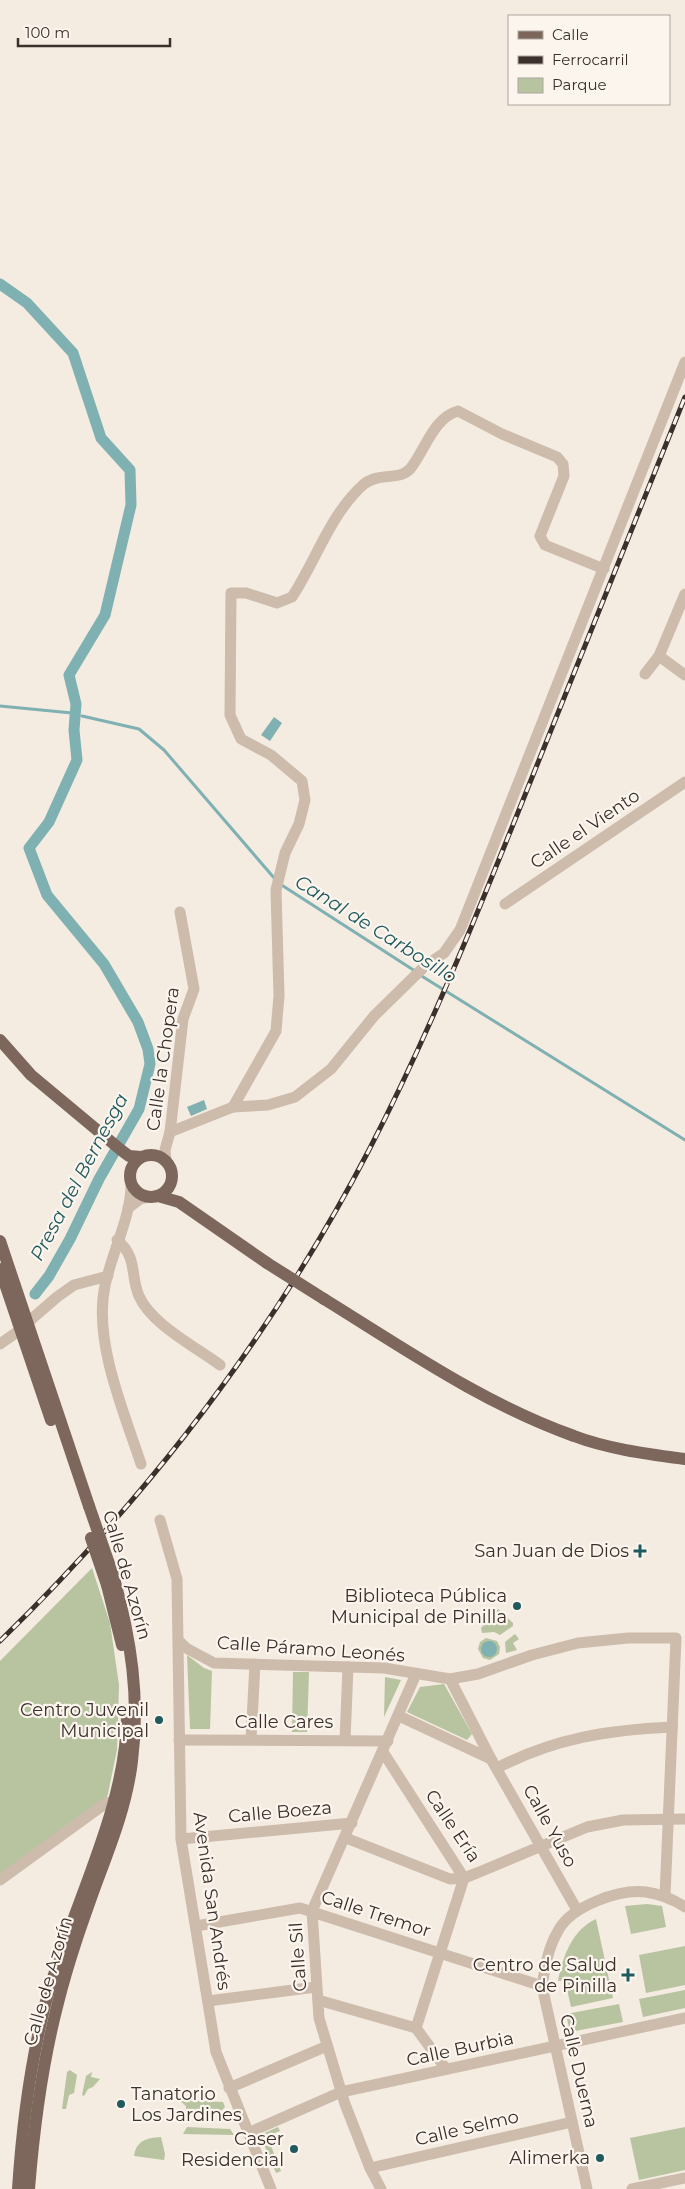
<svg xmlns="http://www.w3.org/2000/svg" width="685" height="2189" font-family="Montserrat,sans-serif">
<style>
.green{fill:#b8c4a0}
.water{fill:#7fb0b2}
.lines{fill:none;stroke-linecap:round;stroke-linejoin:round}
.stream{stroke:#7fb0b2;stroke-width:3}
.canal{stroke:#7fb0b2;stroke-width:11}
.minor{stroke:#cdbbac;stroke-width:11}
.major{stroke:#7d675c;stroke-width:12}
.rail-casing{stroke:#3b302b;stroke-width:5}
.rail{stroke:#fbf5ee;stroke-width:3;stroke-dasharray:9;stroke-linecap:butt}
.major-bridge{stroke:#7d675c;stroke-width:12}
.poi-dot{fill:#1f5a5e;stroke:#fbf5ee;stroke-width:2}
.labels{text-anchor:middle;dominant-baseline:central;stroke-width:4.5;stroke-linejoin:round;paint-order:stroke}
.street-label{font-size:18px;fill:#3b302b;stroke:#fbf5ee}
.poi-label{font-size:18px;fill:#3b302b;stroke:#fbf5ee;text-anchor:end}
.water-label{font-size:19px;font-style:italic;fill:#1f5a5e;stroke:#fbf5ee}
</style>
<rect width="100%" height="100%" fill="#f4ebe1"/>
<g class="green">
<polygon points="92,1568 110,1623 119,1685 117,1750 106,1803 0,1876 0,1661"/>
<polygon points="498,1609 513,1623 513,1626 500,1635 494,1632 482,1633 481,1628"/>
<polygon points="515,1634 519,1639 513,1643 517,1650 506,1653 505,1642"/>
<polygon points="486,1638 497,1641 500,1647 499,1654 490,1660 483,1658 478,1649 480,1642"/>
<polygon points="187,1655 204,1668 212,1671 210,1729 190,1729"/>
<polygon points="293,1672 309,1672 307,1732 292,1732"/>
<polygon points="385,1677 401,1680 384,1717"/>
<polygon points="444,1684 472,1734 467,1740 407,1712 420,1687"/>
<polygon points="647,1904 662,1906 666,1927 631,1934 625,1906"/>
<path d="M596,1919l17,79 -42,9 -6,-27 -7,1c5,-25 14,-51 38,-62z"/>
<polygon points="685,1946 685,1985 646,1993 639,1955"/>
<polygon points="685,1990 685,2008 643,2017 639,1999"/>
<polygon points="619,2004 623,2022 570,2032 566,2014"/>
<polygon points="70,2070 77,2075 74,2093 69,2095 66,2109 62,2109 67,2072"/>
<polygon points="92,2072 91,2077 100,2079 93,2087 88,2089 84,2096 82,2095 86,2076"/>
<polygon points="179,2100 223,2102 225,2107 221,2111 186,2109 186,2106"/>
<polygon points="187,2127 230,2129 234,2135 183,2134"/>
<polygon points="278,2127 280,2131 267,2136 281,2171 276,2173 260,2135"/>
<polygon points="685,2127 685,2170 639,2180 630,2138"/>
<path d="M161,2137l4,17 -1,6 -30,-4c2,-15 12,-18 27,-19z"/>
</g>
<g class="water">
<polygon points="274,717 282,723 270,741 261,735"/>
<polygon points="204,1100 207,1109 191,1116 187,1107"/>
<circle cx="489" cy="1649" r="8"/>
</g>
<g class="lines">
<g class="stream">
<polyline points="0,706 72,713"/>
<polyline points="82,716 139,729 164,750 275,879"/>
<polyline points="280,884 415,971"/>
<polyline points="420,975 685,1140"/>
</g>
<polyline class="canal" points="0,284 27,303 73,353 101,438 130,470 131,505 105,615 69,675 76,704 74,730 77,760 49,822 29,848 47,895 104,964 138,1022 148,1049 150,1064 139,1109 99,1179 70,1239 49,1276 35,1294"/>
<g class="minor">
<polyline points="659,656 685,675"/>
<polyline points="645,674 659,656 685,594"/>
<polyline points="505,904 685,782"/>
<path d="M233,1107l43,-76 3,-35 -3,-106 9,-37 14,-29 6,-24 -3,-19 -31,-26 -30,-16 -11,-24 1,-122h15l31,10 15,-6c24,-36 38,-83 72,-113 15,-12 35,-3 46,-15 15,-18 23,-51 48,-58l44,23 55,23 6,7 1,12 -24,60 5,9 59,24"/>
<polyline points="170,1132 233,1107 268,1105 295,1097 331,1069 374,1016 425,966 444,953 460,930 685,362"/>
<polyline points="166,1161 165,1150 170,1132 183,1019 194,989 180,912"/>
<path d="M131,1183c1,32 -20,71 -26,103 -12,55 19,126 36,178"/>
<polyline points="128,1208 140,1199 149,1197"/>
<path d="M117,1240c21,17 13,36 22,56 12,28 57,51 81,69"/>
<polyline points="27,1323 57,1297 74,1285 108,1276"/>
<polyline points="0,1344 20,1330"/>
<polyline points="160,1520 177,1579 181,1839 216,2052 271,2189"/>
<polyline points="180,1642 186,1648 214,1663 384,1668 450,1679 478,1674 532,1655 578,1643 628,1638 676,1638 665,1896"/>
<polyline points="450,1679 491,1759 577,1910"/>
<polyline points="399,1716 491,1759"/>
<polyline points="251,1739 255,1664"/>
<polyline points="179,1740 388,1741"/>
<polyline points="345,1740 348,1667"/>
<polyline points="383,1752 464,1878"/>
<path d="M497,1768c58,-30 111,-38 175,-41"/>
<polyline points="346,1838 450,1879 464,1878 477,1873 587,1827 623,1820 685,1819"/>
<polyline points="181,1839 352,1823"/>
<polyline points="0,1880 106,1803 114,1802"/>
<polyline points="196,1926 300,1908 542,1986"/>
<polyline points="318,2000 416,2028"/>
<polyline points="208,2001 316,1987"/>
<polyline points="446,2069 416,2028 464,1878"/>
<polyline points="229,2088 327,2046"/>
<polyline points="248,2133 341,2092 685,2018"/>
<polyline points="370,2168 572,2122"/>
<polyline points="381,2189 370,2168 345,2104 319,2018 312,1911 416,1674"/>
<path d="M587,2189l-45,-203c3,-19 6,-38 16,-55 13,-25 61,-42 88,-39 14,2 27,7 39,15"/>
<polyline points="632,2189 685,2178"/>
</g>
<g class="major">
<polyline points="0,1040 31,1075 121,1150 129,1156 141,1157"/>
<circle cx="151" cy="1176" r="21"/>
<polyline points="158,1196 179,1202 267,1263"/>
<polyline points="0,1241 89,1506"/>
<polyline points="0,1269 51,1420"/>
<path d="M324,1299c81,50 160,105 250,137 34,13 74,18 111,23"/>
<polyline points="107,1585 122,1645"/>
<path d="M18,2189c4,-62 12,-124 27,-184 24,-93 83,-197 82,-292"/>
<path d="M29,2189c5,-63 13,-125 29,-186 10,-41 24,-80 38,-119 15,-40 31,-80 36,-123 8,-63 -1,-122 -18,-183"/>
</g>
<defs>
<path id="rail" d="M0,1641c148,-144 275,-310 370,-493 61,-118 110,-241 159,-363 52,-129 104,-259 156,-388"/>
</defs>
<use href="#rail" class="rail-casing"/>
<use href="#rail" class="rail"/>
<g class="major-bridge">
<polyline points="267,1263 324,1299"/>
<polyline points="89,1506 114,1578"/>
<polyline points="91,1538 107,1585"/>
</g>
</g>
<g class="poi-dot">
<path d="M637.5 1543.5h5v5h5v5h-5v5h-5v-5h-5v-5h5z"/>
<circle cx="517" cy="1606" r="5"/>
<circle cx="159" cy="1720" r="5"/>
<path d="M625.5 1967.5h5v5h5v5h-5v5h-5v-5h-5v-5h5z"/>
<circle cx="121" cy="2104" r="5"/>
<circle cx="294" cy="2149" r="5"/>
<circle cx="600" cy="2158" r="5"/>
</g>
<g class="labels">
<g class="street-label">
<text transform="translate(585 829) rotate(-34)">Calle el Viento</text>
<text transform="translate(163 1059) rotate(-82)">Calle la Chopera</text>
<text transform="translate(127 1575) rotate(74)">Calle de Azorín</text>
<text transform="translate(311 1649) rotate(4)">Calle Páramo Leonés</text>
<text x="284" y="1722">Calle Cares</text>
<text transform="translate(280 1812) rotate(-5)">Calle Boeza</text>
<text transform="translate(453 1826) rotate(56)">Calle Ería</text>
<text transform="translate(550 1826) rotate(61)">Calle Yuso</text>
<text transform="translate(212 1901) rotate(82)">Avenida San Andrés</text>
<text transform="translate(376 1914) rotate(18)">Calle Tremor</text>
<text transform="translate(298 1957) rotate(-94)">Calle Sil</text>
<text transform="translate(48 1981) rotate(-74)">Calle de Azorín</text>
<text transform="translate(460 2049) rotate(-12)">Calle Burbia</text>
<text transform="translate(579 2071) rotate(77)">Calle Duerna</text>
<text transform="translate(467 2128) rotate(-13)">Calle Selmo</text>
</g>
<g class="poi-label">
<text x="629" y="1551">San Juan de Dios</text>
<text x="507" y="1596">Biblioteca Pública<tspan x="507" dy="21">Municipal de Pinilla</tspan></text>
<text x="149" y="1710">Centro Juvenil<tspan x="149" dy="21">Municipal</tspan></text>
<text x="617" y="1965">Centro de Salud<tspan x="617" dy="21">de Pinilla</tspan></text>
<text x="131" y="2094" text-anchor="start">Tanatorio<tspan x="131" dy="21">Los Jardines</tspan></text>
<text x="284" y="2139">Caser<tspan x="284" dy="21">Residencial</tspan></text>
<text x="590" y="2158">Alimerka</text>
</g>
<g class="water-label">
<text transform="translate(376 929) rotate(32)">Canal de Carbosillo</text>
<text transform="translate(79 1177) rotate(-62)">Presa del Bernesga</text>
</g>
</g>
<rect x="508" y="15" width="162" height="90" fill="#fbf5ee" stroke="#aea6a0"/>
<rect x="518" y="31" width="25" height="8" fill="#7d675c" stroke="#aea6a0"/>
<text x="552" y="40" font-size="15" fill="#3b302b">Calle</text>
<rect x="518" y="56" width="25" height="8" fill="#3b302b" stroke="#aea6a0"/>
<text x="552" y="65" font-size="15" fill="#3b302b">Ferrocarril</text>
<rect x="518" y="78" width="25" height="15" fill="#b8c4a0" stroke="#aea6a0"/>
<text x="552" y="90" font-size="15" fill="#3b302b">Parque</text>
<path d="M18 38v8h152v-8" fill="none" stroke="#3b302b" stroke-width="2.5"/>
<text x="25" y="38" font-size="15" fill="#3b302b" stroke="#fbf5ee" stroke-width="4" paint-order="stroke">100 m</text>
</svg>
